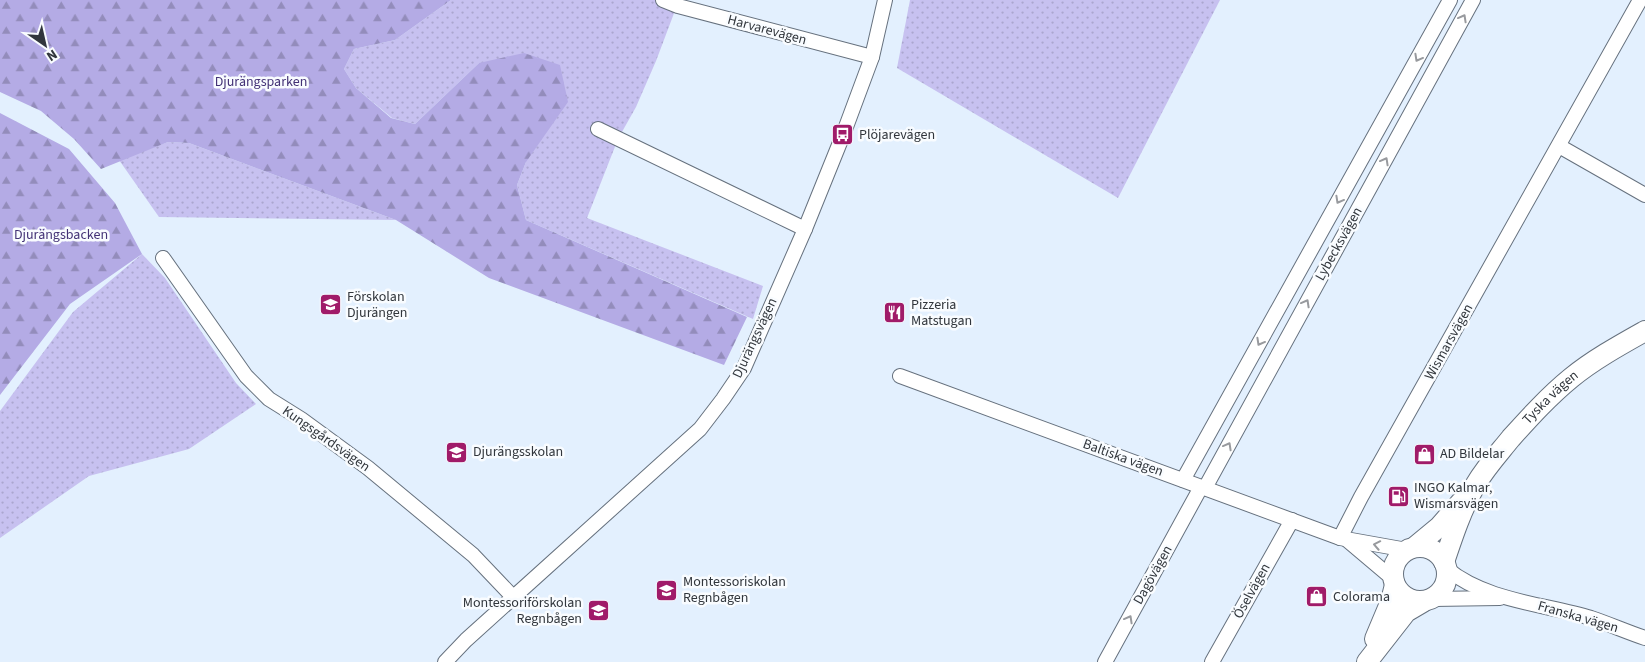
<svg xmlns="http://www.w3.org/2000/svg" width="1645" height="662" font-family="'Source Sans 3',sans-serif">
<style>
.grass{fill:url(#grass-dots)}
.forest{fill:url(#forest-firs)}
.lines{fill:none;stroke-linecap:round;stroke-linejoin:round}
.street-casing{stroke:#66717e;stroke-width:16}
.secondary-casing{stroke:#66717e;stroke-width:22}
.street{stroke:#fff;stroke-width:14}
.secondary{stroke:#fff;stroke-width:20}
.oneway{stroke:#989a9e}
.labels{text-anchor:middle;dominant-baseline:central;stroke-width:5;stroke-linejoin:round;paint-order:stroke}
.street-label{font-size:14px;fill:#31363c;stroke:#f9fcff}
.park-label{font-size:14px;fill:#433276;stroke:#f9fcff}
.poi-label{font-size:14px;fill:#31363c;stroke:#f9fcff;text-anchor:start}
</style>
<defs>
<pattern id="grass-dots" width="8" height="8" patternUnits="userSpaceOnUse" patternTransform="scale(1.25)"><rect width="8" height="8" fill="#c7c1f0"/><path d="M2 2h.1M6 6h.1" fill="none" stroke="#aba6cf" stroke-width="1.8" stroke-linecap="round"/></pattern>
<pattern id="forest-firs" width="22" height="20" patternUnits="userSpaceOnUse" patternTransform="scale(1.25)"><rect width="22" height="20" fill="#b4abe5"/><path d="M5 1l3.5 6h-7zM16 11l3.5 6h-7z" fill="#938cbb"/></pattern>
</defs>
<rect width="100%" height="100%" fill="#e3f0fe"/>
<g class="grass">
<polygon points="451,0 679,0 656,61 636,107 618,139 587,218 763,286 753,319 526,220 517,185 526,162 479,63 415,124 392,118 356,88 344,69 354,49 395,40"/>
<polygon points="910,0 1220,0 1118,198 897,68"/>
<polygon points="168,142 189,143 396,220 159,217 119,160"/>
<polygon points="142,254 165,278 236,383 256,404 189,449 89,476 0,538 0,411 73,312"/>
</g>
<g class="forest">
<polygon points="0,0 451,0 395,40 354,49 344,69 356,88 391,118 415,124 479,63 524,53 560,65 568,102 526,162 517,185 526,220 747,317 724,365 489,278 396,220 189,143 168,142 101,169 74,139 41,111 0,92"/>
<polygon points="0,113 69,149 115,203 142,254 70,304 0,395"/>
</g>
<g class="lines">
<defs>
<g id="street">
<polyline points="663,0 678,6 872,57"/>
<polyline points="598,129 805,229"/>
<polyline points="1559,146 1645,195"/>
<polyline points="163,258 246,376 269,399 301,419 368,468 473,555 513,597"/>
<polyline points="900,376 1340,538 1407,550"/>
<polyline points="1183,480 1450,0"/>
<polyline points="1205,488 1473,0"/>
<polyline points="1340,538 1361,497 1640,0"/>
<polyline points="1347,540 1392,578"/>
<path d="M1447,569c39,32 97,35 144,49 18,6 36,14 54,20"/>
<polyline points="1432,599 1500,598"/>
<polyline points="445,662 466,640 700,429 723,399 744,368 805,229 843,135 872,57 885,0"/>
<polyline points="1105,662 1201,487"/>
<polyline points="1212,662 1292,520"/>
</g>
<g id="secondary">
<polyline points="1416,546 1439,527 1461,502"/>
<circle cx="1420" cy="574" r="27"/>
<path id="s1" d="M1444,562c9,-27 18,-54 32,-78 10,-17 23,-31 35,-46 19,-21 38,-42 60,-60 22,-18 49,-33 74,-47"/>
<polyline points="1375,639 1391,601 1395,585"/>
<polyline points="1367,662 1406,612 1423,602"/>
</g>
</defs>
<use href="#street" class="street-casing"/>
<use href="#secondary" class="secondary-casing"/>
<use href="#street" class="street"/>
<use href="#secondary" class="secondary"/>
</g>
<defs><path id="oneway-chevron" d="M-2-3.5L2.5 0L-2 3.5" fill="none" stroke-width="1.6" stroke-linecap="round" stroke-linejoin="round" transform="scale(1.25)"/></defs>
<g class="oneway">
<use href="#oneway-chevron" transform="translate(1463 18) rotate(-61)"/>
<use href="#oneway-chevron" transform="translate(1418 58) rotate(119)"/>
<use href="#oneway-chevron" transform="translate(1385 161) rotate(-61)"/>
<use href="#oneway-chevron" transform="translate(1339 200) rotate(119)"/>
<use href="#oneway-chevron" transform="translate(1306 303) rotate(-61)"/>
<use href="#oneway-chevron" transform="translate(1260 342) rotate(119)"/>
<use href="#oneway-chevron" transform="translate(1228 446) rotate(-61)"/>
<use href="#oneway-chevron" transform="translate(1377 545) rotate(-169)"/>
<use href="#oneway-chevron" transform="translate(1129 619) rotate(-61)"/>
</g>
<defs>
<symbol id="bus-square" viewBox="-11 -11 22 22"><rect x="-9" y="-9" width="18" height="18" rx="4" fill="#a01b69" stroke="#f9fcff"/><path d="M-5-6H5V4H4V6H2V4H-2V6H-4V4H-5ZM-3.5-4V0h7V-4ZM-3.5 1.2v1.5H-2V1.2ZM2 1.2v1.5H3.5V1.2Z" fill="#fff"/></symbol>
<symbol id="school-square" viewBox="-11 -11 22 22"><rect x="-9" y="-9" width="18" height="18" rx="4" fill="#a01b69" stroke="#f9fcff"/><path d="M0-5L7-2L0 1L-7-2ZM-4 1L0 2.5L4 1V4Q0 6-4 4Z" fill="#fff"/></symbol>
<symbol id="restaurant-square" viewBox="-11 -11 22 22"><rect x="-9" y="-9" width="18" height="18" rx="4" fill="#a01b69" stroke="#f9fcff"/><path d="M-5-6h1v4h1v-4h1v4h1v-4h1v5L-1.5 .5V6h-2V.5L-5-1ZM5-6V6H3V1.5H1.5Q1.5-4 5-6Z" fill="#fff"/></symbol>
<symbol id="shop-square" viewBox="-11 -11 22 22"><rect x="-9" y="-9" width="18" height="18" rx="4" fill="#a01b69" stroke="#f9fcff"/><path d="M-5-2.5h2.3a2.7 3.5 0 0 1 5.4 0H5L5.5 6h-11ZM-1.5-2.5h3a1.5 2.3 0 0 0-3 0Z" fill="#fff"/></symbol>
<symbol id="fuel-square" viewBox="-11 -11 22 22"><rect x="-9" y="-9" width="18" height="18" rx="4" fill="#a01b69" stroke="#f9fcff"/><path d="M-5.5-6h7V0h2V4h1.3V-2.5L3-4.5l.8-.8L6-3V5H2.5V1h-1V6h-7ZM-4.2-4.7v3.2H.2V-4.7Z" fill="#fff"/></symbol>
</defs>
<g fill-rule="evenodd">
<use href="#bus-square" x="830" y="122" width="25" height="25"/>
<use href="#school-square" x="318" y="292" width="25" height="25"/>
<use href="#restaurant-square" x="882" y="300" width="25" height="25"/>
<use href="#school-square" x="444" y="440" width="25" height="25"/>
<use href="#shop-square" x="1412" y="442" width="25" height="25"/>
<use href="#fuel-square" x="1386" y="484" width="25" height="25"/>
<use href="#school-square" x="654" y="578" width="25" height="25"/>
<use href="#shop-square" x="1304" y="584" width="25" height="25"/>
<use href="#school-square" x="586" y="598" width="25" height="25"/>
</g>
<g class="labels">
<g class="street-label">
<text transform="translate(767 30) rotate(15)">Harvarevägen</text>
<text transform="translate(1339 244) rotate(-61)">Lybecksvägen</text>
<text transform="translate(755 338) rotate(-65)">Djurängsvägen</text>
<text transform="translate(1449 342) rotate(-61)">Wismarsvägen</text>
<text stroke="none"><textPath href="#s1" startOffset="199">Tyska vägen</textPath></text>
<text transform="translate(326 439) rotate(35)">Kungsgårdsvägen</text>
<text transform="translate(1123 458) rotate(20)">Baltiska vägen</text>
<text transform="translate(1153 575) rotate(-61)">Dagövägen</text>
<text transform="translate(1252 591) rotate(-61)">Öselvägen</text>
<text transform="translate(1578 617) rotate(16)">Franska vägen</text>
</g>
<g class="park-label">
<text x="261" y="82">Djurängsparken</text>
<text x="61" y="235">Djurängsbacken</text>
</g>
<g class="poi-label">
<text x="859" y="135">Plöjarevägen</text>
<text x="347" y="297">Förskolan<tspan x="347" dy="16">Djurängen</tspan></text>
<text x="911" y="305">Pizzeria<tspan x="911" dy="16">Matstugan</tspan></text>
<text x="473" y="452">Djurängsskolan</text>
<text x="1440" y="454">AD Bildelar</text>
<text x="1414" y="488">INGO Kalmar,<tspan x="1414" dy="16">Wismarsvägen</tspan></text>
<text x="683" y="582">Montessoriskolan<tspan x="683" dy="16">Regnbågen</tspan></text>
<text x="1333" y="597">Colorama</text>
<text x="582" y="603" text-anchor="end">Montessoriförskolan<tspan x="582" dy="16">Regnbågen</tspan></text>
</g>
</g>
<g transform="translate(45 45) rotate(146)" stroke="#f9fcff" stroke-width="4" paint-order="stroke">
<path d="M0-4L9 19L0 12L-9 19Z" fill="#31363c"/>
<text y="-8" font-size="14" font-weight="bold" text-anchor="middle" fill="#31363c">N</text>
</g>
</svg>
